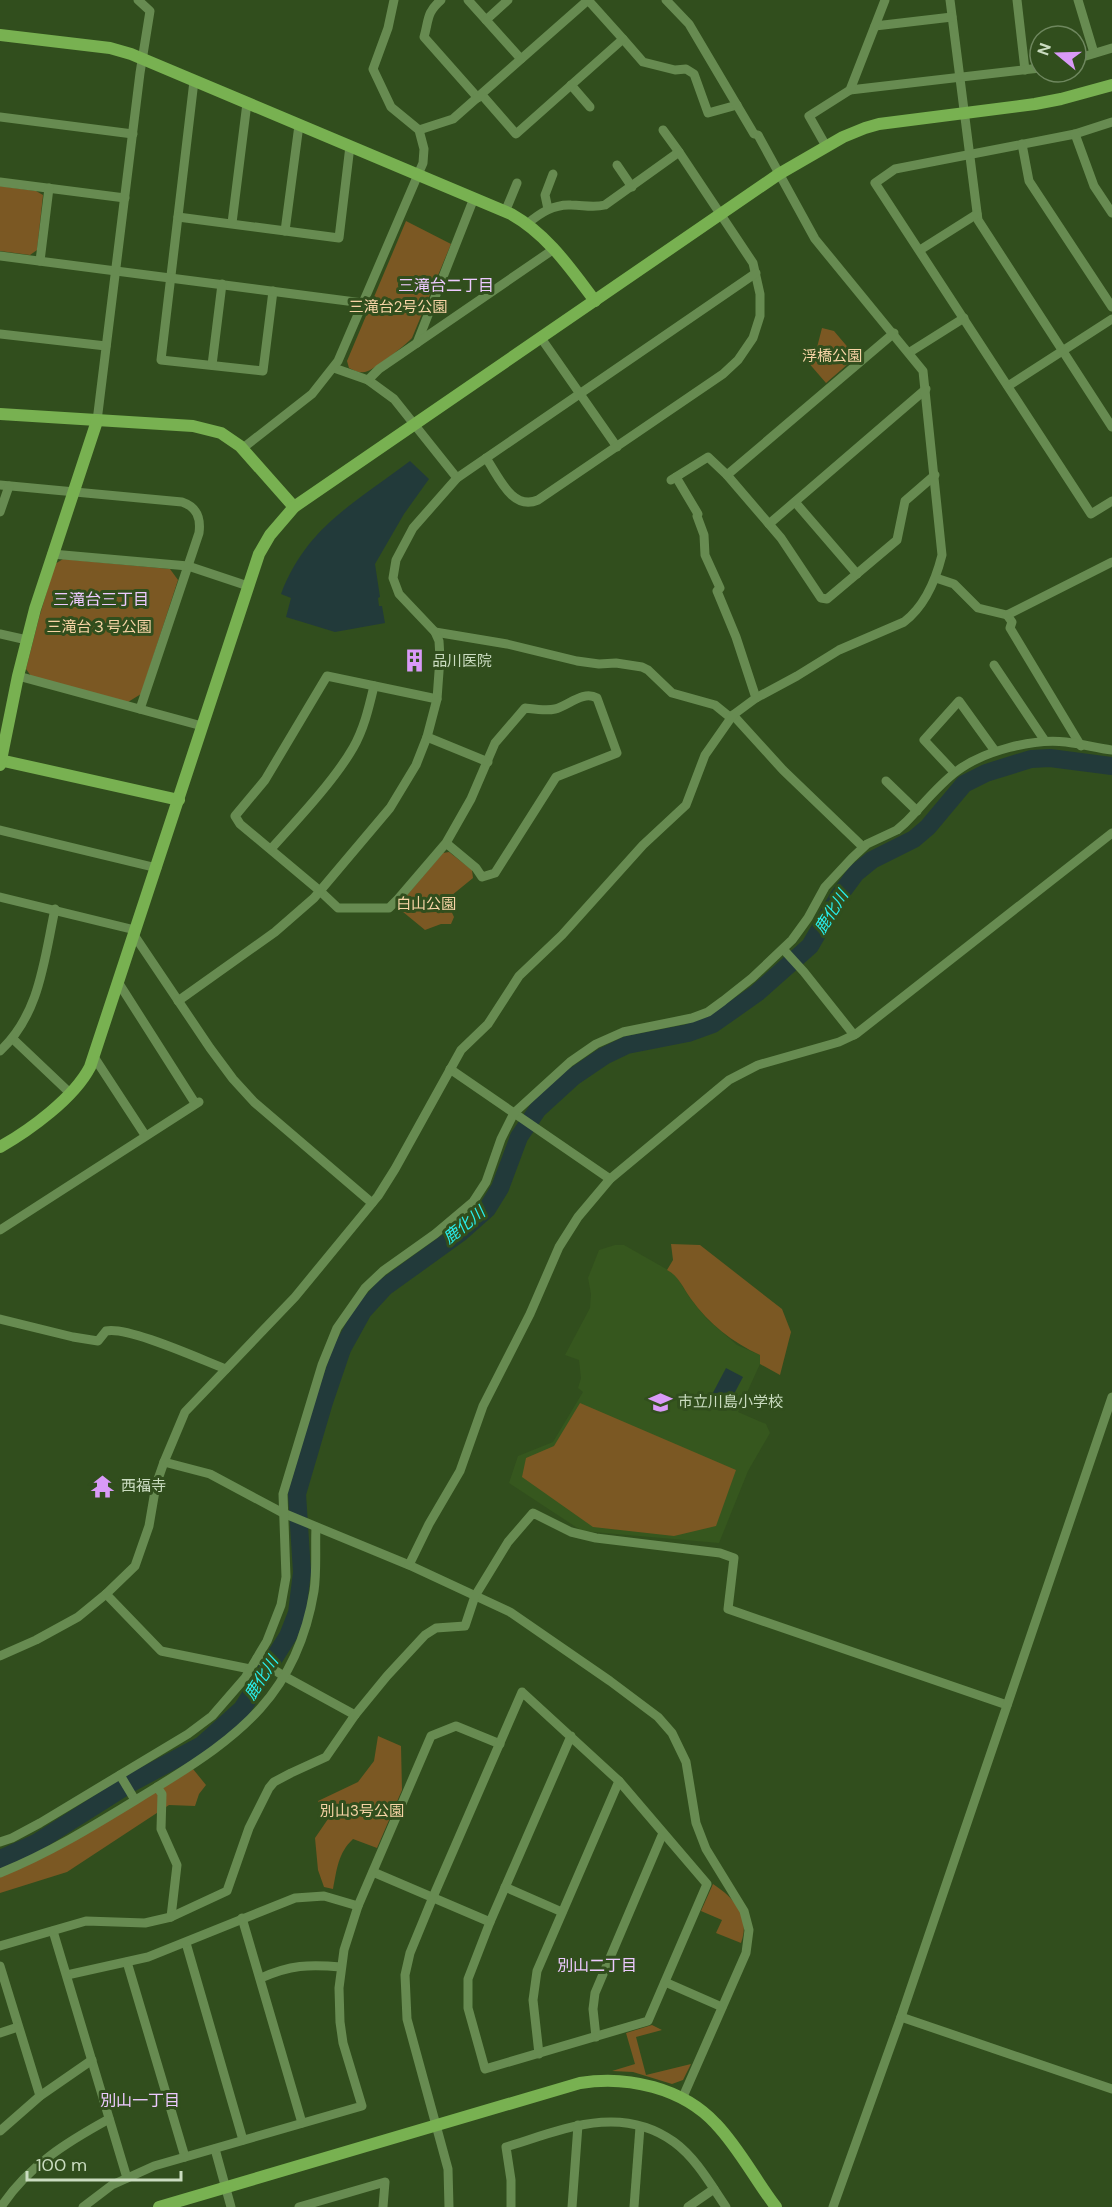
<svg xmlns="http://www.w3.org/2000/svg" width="1112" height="2207" font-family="'DM Sans','Noto Sans JP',sans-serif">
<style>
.built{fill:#36571e}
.green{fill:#7b5823}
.water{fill:#223a3a}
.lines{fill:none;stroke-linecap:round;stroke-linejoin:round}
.river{stroke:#223a3a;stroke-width:18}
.street{stroke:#678b51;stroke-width:9}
.secondary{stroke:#78b151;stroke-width:12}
.labels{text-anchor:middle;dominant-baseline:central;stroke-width:6;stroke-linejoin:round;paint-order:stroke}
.park-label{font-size:15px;fill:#f7d4a6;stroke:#314e1d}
.poi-label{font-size:15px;fill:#cadcc0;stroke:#314e1d;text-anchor:start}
.neighbourhood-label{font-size:16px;fill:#edcaff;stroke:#314e1d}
.water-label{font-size:16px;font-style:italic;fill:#28efee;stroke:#314e1d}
</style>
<rect width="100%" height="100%" fill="#314e1d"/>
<polygon class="built" points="615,1245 624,1245 675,1274 690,1298 707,1319 737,1345 760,1355 760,1364 738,1412 766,1424 770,1433 748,1471 719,1543 582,1531 509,1483 518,1456 553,1442 583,1392 578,1388 581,1378 579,1360 565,1355 590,1308 591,1294 588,1278 599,1250"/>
<g class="green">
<polygon points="0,186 36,191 43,195 37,250 30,255 0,251"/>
<path d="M406,221l45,23 -39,94c-5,6 -36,30 -44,33 -7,3 -13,0 -19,-3l-2,-7z"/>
<polygon points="822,328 834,331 856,357 826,383 807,361 813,363"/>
<polygon points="63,559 170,569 178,580 141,694 128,702 31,676 26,669 39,618 55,564"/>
<polygon points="449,852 472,870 473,878 446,900 454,917 451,924 441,924 425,930 397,907 443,853"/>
<path d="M671,1244l29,1 82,64 9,23 -11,43 -20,-11v-9c-28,-13 -51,-31 -69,-56 -8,-11 -12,-23 -24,-29l6,-10z"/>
<polygon points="580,1403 736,1470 716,1526 674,1536 593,1527 522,1477 526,1458 554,1446"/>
<path d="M378,1736l23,10 1,44 -25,58 -24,-9c-15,14 -16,30 -20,50l-9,-2 -6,-17 -3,-32 13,-19 -10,-18 40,-19 16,-21z"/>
<polygon points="193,1769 206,1785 199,1794 195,1806 169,1805 67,1872 0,1893 0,1875"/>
<path d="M713,1884c21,14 38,32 28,59l-25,-10 6,-13 -21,-9z"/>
<polygon points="652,2025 662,2030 636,2037 646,2075 691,2064 683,2080 672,2084 633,2072 612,2071 635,2064 626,2033"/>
</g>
<g class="water">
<path d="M410,461l19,18 -25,35 -29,50 5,33 -2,1 1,8h3l3,17 -50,9 -49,-15 5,-19 -10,-4c25,-67 75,-92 129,-133z"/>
<polygon points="726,1368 743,1377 725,1411 708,1402"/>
</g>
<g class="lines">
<polyline class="river" points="0,1859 36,1843 131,1783 202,1745 242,1709 288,1636 297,1613 302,1572 297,1494 324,1402 342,1349 363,1311 385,1287 460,1233 487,1209 500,1188 519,1137 538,1109 573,1077 604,1056 627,1045 688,1033 713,1024 757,993 810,946 839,896 856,873 872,860 914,839 928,827 964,784 986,773 1031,759 1050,758 1112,766"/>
<g class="street">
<path d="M441,0c-15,13 -12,20 -17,37l54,61"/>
<polyline points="468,0 486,20"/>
<polyline points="508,0 486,20 521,59"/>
<polyline points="950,0 978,220 1112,427"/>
<polyline points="1017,0 1025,70"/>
<polyline points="1078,0 1094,53"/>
<polyline points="875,26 952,17"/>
<polyline points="623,39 643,62 675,70 686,69 694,74 708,113 737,105"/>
<polyline points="1076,59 1112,48"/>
<polyline points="194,81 161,360 263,371 273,291"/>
<polyline points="571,85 590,107"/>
<polyline points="850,90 1040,68"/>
<polyline points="0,117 133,134"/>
<polyline points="1112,122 1075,134 895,169 875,183 1091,514 1112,501"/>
<polyline points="419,130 453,119 588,0 623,39 516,134 482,95"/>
<polyline points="663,130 679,152"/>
<polyline points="1075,134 1094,186 1112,213"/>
<polyline points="1022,144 1029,181 1112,307"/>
<polyline points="826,146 809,116 850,90 885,0"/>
<polyline points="617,165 632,187"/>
<polyline points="0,182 125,198"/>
<polyline points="548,209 545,195 553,174"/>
<polyline points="505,212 517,183"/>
<polyline points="178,217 339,238 350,146"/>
<polyline points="232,223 247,103"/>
<polyline points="285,231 299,125"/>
<polyline points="920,250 977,214"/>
<polyline points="0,256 363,303"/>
<polyline points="40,261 49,188"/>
<polyline points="894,333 727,475 781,538 821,598 827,599 897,540 905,501 935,475"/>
<polyline points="0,334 106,346"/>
<polyline points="541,338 617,447"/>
<polyline points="417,343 474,198"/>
<polyline points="910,352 964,318"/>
<polyline points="212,365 222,284"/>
<polyline points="334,368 368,380 394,399 457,478"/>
<polyline points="368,380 379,369 554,249"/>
<polyline points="1008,386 1112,319"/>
<polyline points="97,421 140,73 150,11 138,0"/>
<polyline points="243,448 312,394 338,361 423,163 424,149 419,130 391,107 373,69 388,28 394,0"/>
<path d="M486,458c13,19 26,53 52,42l185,-126 15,-14 15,-22 7,-22v-22l-7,-31 -74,-111 -74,53c-12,3 -22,0 -34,0 -17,-1 -31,8 -44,19"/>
<polyline points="676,477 698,514 697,516 704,535 705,555 720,588 717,591 736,637 756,698"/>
<polyline points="671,480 708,457 727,475"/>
<path d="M0,485l182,17c15,5 19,16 17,31l-59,176"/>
<polyline points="795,502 857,574"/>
<polyline points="0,512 9,486"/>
<polyline points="769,524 926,389"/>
<polyline points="52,554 188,566 248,586"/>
<polyline points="936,578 954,584 978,608 1007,615 1112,562"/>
<polyline points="1007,615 1012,622 1010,628 1081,746"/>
<polyline points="435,632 507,644 577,661 599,664 616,663 642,667 648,670 672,693 715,705 731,718"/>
<polyline points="0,634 27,640"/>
<polyline points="994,665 1045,741"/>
<polyline points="18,676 202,726"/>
<path d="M437,699l-110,-23 -62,104 -30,36 5,8 80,67 18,17h51l9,-9 48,-56 25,-44 24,-56 30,-35c9,1 21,3 30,1 13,-3 28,-19 42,-11l20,55 -61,24 -61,96 -13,4 -6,-9 -30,-25"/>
<polyline points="733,715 783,770 863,847"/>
<polyline points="427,737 488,762"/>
<polyline points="954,772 924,740 959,701 995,751"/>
<polyline points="886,781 917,811"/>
<polyline points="0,830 157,868"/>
<path d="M271,849c26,-29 63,-68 82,-101 11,-19 16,-41 21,-62"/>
<polyline points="0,897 135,930"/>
<polyline points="134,935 210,1048 233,1079 254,1102 372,1203"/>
<polyline points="783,949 804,972 854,1035"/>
<polyline points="118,982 195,1103"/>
<polyline points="178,1001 275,932 314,898 390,808 416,765 427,737 437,699 440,658 439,641 435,632 399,594 393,578 396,560 413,528 457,478 756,273"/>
<polyline points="13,1039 71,1094"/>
<path d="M0,1051c40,-37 44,-91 55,-142"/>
<polyline points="94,1057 145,1135"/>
<polyline points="450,1069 610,1179"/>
<polyline points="0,1230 199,1102"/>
<path d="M0,1319l73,18 25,4 8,-10c22,-5 96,29 120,38"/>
<polyline points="164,1462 210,1474 283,1513 409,1565 510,1612 610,1681 658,1717 672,1733 686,1762 696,1823 706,1849 744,1911 749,1930 746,1953 682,2099"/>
<polyline points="409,1565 429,1524 460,1471 483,1406 530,1314 559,1247 578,1217 610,1179 729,1080 758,1065 839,1042 856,1034 1112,833"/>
<polyline points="106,1594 161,1651 250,1669"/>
<path d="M0,1656l36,-16 42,-23 28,-23 29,-28 14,-40 7,-41 8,-23 21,-50 110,-115 83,-101 17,-27 66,-119 27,-26 31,-48 43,-41 81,-90 43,-40 19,-50 28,-40 23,-17 41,-22 42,-26 65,-28c21,-16 32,-43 38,-67l-19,-184 -108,-132 -57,-104 -4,-1 -65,-110 -23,-24"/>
<polyline points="257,1658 282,1675 355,1715"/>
<polyline points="120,1775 135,1800"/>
<path d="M157,1787c83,-51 140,-93 157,-196 3,-20 1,-43 2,-64"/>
<path d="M0,1842l12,-4 28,-15 148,-89 24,-18 33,-38 22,-37 14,-36 5,-28 -3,-83 39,-129 15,-37 28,-40 18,-17 52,-37 38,-32 13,-20 15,-43 13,-26 56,-51 26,-18 27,-12 69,-14 16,-6 15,-11 29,-23 40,-38 16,-22 17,-31 27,-29 15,-14 30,-14 8,-7c17,-17 33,-38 52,-52 26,-20 77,-33 109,-29 16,2 31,6 46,8"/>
<polyline points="373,1872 490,1922"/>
<path d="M0,1873c55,-22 106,-55 157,-86l5,7 -1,35 16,36 -6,52"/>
<polyline points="505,1887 562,1912"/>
<polyline points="242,1918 302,2123"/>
<polyline points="53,1931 127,2178"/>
<polyline points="186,1943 243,2140"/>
<polyline points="0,1946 86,1921 145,1923 171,1917 227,1891 249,1828 269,1788 274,1782 291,1773 326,1757 355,1715 387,1676 425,1635 436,1628 465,1626 475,1596 508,1542 533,1513 571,1532 596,1538 720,1553 734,1558 728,1609 1007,1705"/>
<polyline points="127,1962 185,2157"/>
<polyline points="0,1966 40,2096"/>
<polyline points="67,1975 148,1957 295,1898 324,1896 358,1906"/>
<path d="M261,1978c29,-13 48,-14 80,-11"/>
<polyline points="665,1982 722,2007"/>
<polyline points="901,2017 1112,2089"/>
<polyline points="0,2033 18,2027"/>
<polyline points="596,2037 593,2009 595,1993 663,1833"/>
<polyline points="539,2054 533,2000 537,1971 619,1781"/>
<polyline points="0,2131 40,2096 92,2060"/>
<polyline points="215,2149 231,2207"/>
<path d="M1,2207c27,-41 66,-65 108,-88"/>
<polyline points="83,2207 112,2185 154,2166 362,2106 343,2043 340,2022 339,1988 344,1950 358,1906 431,1736 456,1726 500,1744"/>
<polyline points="299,2207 385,2182 383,2207"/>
<polyline points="449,2207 448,2169 407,2019 405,1975 410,1953 433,1897 522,1692 619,1781 707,1884 648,2021 485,2069 468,2008 468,1979 490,1922 571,1736"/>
<path d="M511,2207v-27l-5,-33c56,-17 114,-44 168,-5 22,16 37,43 52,65"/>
<polyline points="572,2207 578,2125"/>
<polyline points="634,2207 640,2127"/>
<polyline points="688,2207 714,2189"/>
<polyline points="833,2207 901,2017 1112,1397"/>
</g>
<g class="secondary">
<path d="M0,35l110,13 21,6 380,160c37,21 59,54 84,87"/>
<polyline points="0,414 193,426 221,433 240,446 294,507"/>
<polyline points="0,760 179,800"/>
<polyline points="0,765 18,676 35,609 97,421"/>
<path d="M0,1147c30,-17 74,-49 90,-80l169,-513 11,-19 24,-28 485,-333 64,-37 22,-9 14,-4 156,-20 26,-5 51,-14"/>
<path d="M159,2207l421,-124c47,-8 103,5 136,41 23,24 40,57 60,83"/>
</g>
</g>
<defs>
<symbol id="building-bare" viewBox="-9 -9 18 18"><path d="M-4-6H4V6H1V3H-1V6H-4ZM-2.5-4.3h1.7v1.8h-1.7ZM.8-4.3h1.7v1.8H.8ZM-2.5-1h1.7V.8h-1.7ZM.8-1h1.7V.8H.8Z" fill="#d99af7" stroke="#314e1d" stroke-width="2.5" paint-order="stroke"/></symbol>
<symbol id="school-bare" viewBox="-9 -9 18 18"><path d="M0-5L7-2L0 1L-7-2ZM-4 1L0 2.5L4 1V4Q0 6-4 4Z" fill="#d99af7" stroke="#314e1d" stroke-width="2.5" paint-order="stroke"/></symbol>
<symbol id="temple-bare" viewBox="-9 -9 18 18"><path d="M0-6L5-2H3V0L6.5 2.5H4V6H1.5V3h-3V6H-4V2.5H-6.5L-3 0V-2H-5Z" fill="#d99af7" stroke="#314e1d" stroke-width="2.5" paint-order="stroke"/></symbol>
</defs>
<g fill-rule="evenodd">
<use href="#building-bare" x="398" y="644" width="33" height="33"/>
<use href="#school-bare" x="644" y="1386" width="33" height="33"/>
<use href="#temple-bare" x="86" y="1470" width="33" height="33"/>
</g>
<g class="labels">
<g class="park-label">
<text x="398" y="307">三滝台2号公園</text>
<text x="832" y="356">浮橋公園</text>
<text x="99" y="627">三滝台３号公園</text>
<text x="426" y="904">白山公園</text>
<text x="362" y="1811">別山3号公園</text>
</g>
<g class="poi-label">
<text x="432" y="661">品川医院</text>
<text x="678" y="1402">市立川島小学校</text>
<text x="121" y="1486">西福寺</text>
</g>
<g class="neighbourhood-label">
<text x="446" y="285">三滝台二丁目</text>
<text x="101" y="599">三滝台三丁目</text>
<text x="597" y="1965">別山二丁目</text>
<text x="140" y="2100">別山一丁目</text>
</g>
<g class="water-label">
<text transform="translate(831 912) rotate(-58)">鹿化川</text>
<text transform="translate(464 1225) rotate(-39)">鹿化川</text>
<text transform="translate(261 1678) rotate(-58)">鹿化川</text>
</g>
</g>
<g transform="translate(1058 54) rotate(289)"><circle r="28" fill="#314e1d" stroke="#6e875e" stroke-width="1.5"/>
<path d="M0-4.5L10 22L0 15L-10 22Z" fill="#d99af7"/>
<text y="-9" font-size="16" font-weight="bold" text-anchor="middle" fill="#cadcc0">N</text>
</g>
<path d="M27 2171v9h154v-9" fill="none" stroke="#cadcc0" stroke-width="3"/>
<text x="36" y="2171" font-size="18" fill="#cadcc0" stroke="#314e1d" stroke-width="4.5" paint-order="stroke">100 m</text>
</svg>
